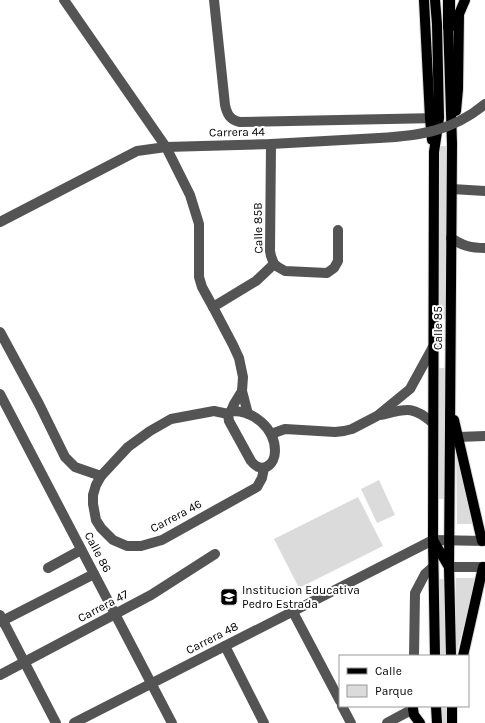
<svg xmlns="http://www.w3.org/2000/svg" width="485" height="723" font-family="Karla,sans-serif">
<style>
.green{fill:#dbdbdb}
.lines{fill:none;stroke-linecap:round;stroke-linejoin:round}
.major-casing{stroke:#dbdbdb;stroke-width:12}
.highway-casing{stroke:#dbdbdb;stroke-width:14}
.minor{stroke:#545454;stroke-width:10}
.major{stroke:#000;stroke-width:10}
.highway{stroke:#000;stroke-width:12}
.minor-bridge{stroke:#545454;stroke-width:10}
.labels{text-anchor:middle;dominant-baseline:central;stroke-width:4;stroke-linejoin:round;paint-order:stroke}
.street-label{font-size:12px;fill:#000;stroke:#fff}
.poi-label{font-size:12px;fill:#000;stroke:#fff;text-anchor:start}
</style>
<rect width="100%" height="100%" fill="#fff"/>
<g class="green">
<polygon points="440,146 447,146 445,319 438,318"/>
<polygon points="438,368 447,368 445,499 437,499"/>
<polygon points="456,441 472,524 457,524"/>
<polygon points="379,480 395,515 377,523 361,489"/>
<polygon points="358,497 383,546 299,588 274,539"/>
<polygon points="456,578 476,578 456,656 455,656"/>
<polygon points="439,579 446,579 447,656 439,656"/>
<rect x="440" y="706" width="8" height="17"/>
</g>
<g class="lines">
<defs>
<g id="major">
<polyline points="424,0 430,118 432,140"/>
<polyline points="448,20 452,144 449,567 451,656"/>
<polyline points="456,111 458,89 459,14 465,0"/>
<polyline points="454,420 482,541"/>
<polyline points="433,540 449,567"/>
<polyline points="435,656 433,540 434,152 439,118 437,24 435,0"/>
<polyline points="463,656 483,567"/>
<polyline points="436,706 437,723"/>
<polyline points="452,706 452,723"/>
<polyline points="413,709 414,715 420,723"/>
</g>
<polyline id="highway" points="449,27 449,0"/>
</defs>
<use href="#major" class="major-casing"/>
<use href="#highway" class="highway-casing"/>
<g class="minor">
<polyline points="64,0 166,147 190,195 199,224 199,277 202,287 213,307"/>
<path d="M214,0l11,105c2,9 5,15 15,17l198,-4"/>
<polyline points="271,144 270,251 271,256 274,264 278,267 285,271 327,273 334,268 338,261 338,230"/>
<polyline points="452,189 485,191"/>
<polyline points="0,222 137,151 166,147 271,144 379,138"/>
<path d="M451,238c12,8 20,10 34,10"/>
<polyline points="0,332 39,404 65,457 75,467 101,476"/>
<polyline points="0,394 172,723"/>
<path d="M231,411c22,-1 44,17 44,40 0,14 -13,24 -24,10l-22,-40 -1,-7z"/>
<polyline points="231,411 234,404 242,391"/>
<polyline points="228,414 214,411 171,419 150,431 128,447 101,476 96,485 93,495 93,504 96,520 101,528 113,540 127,546 141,546 162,540 257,487 262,478 264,468"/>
<polyline points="248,414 242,391 243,377 239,358 233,345 213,307 256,281 274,264"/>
<path d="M381,415c25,-6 31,-10 52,8"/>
<polyline points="271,434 285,429 335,432 344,431 352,429 377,416 410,389 433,347"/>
<polyline points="458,437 485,436"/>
<polyline points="449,567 485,567"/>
<polyline points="48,568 81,550"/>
<polyline points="293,612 340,701"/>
<polyline points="0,615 56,723"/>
<polyline points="0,622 94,574"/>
<polyline points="225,646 264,723"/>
<polyline points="414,656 415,593 425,574 433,567"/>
<polyline points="0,675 151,595 215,554"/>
<polyline points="342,706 351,723"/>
<polyline points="74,723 433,540 485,541"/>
<polyline points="387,723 413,709 413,706"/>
</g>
<use href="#major" class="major"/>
<use href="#highway" class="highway"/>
<path class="minor-bridge" d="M379,138c40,-2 74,-7 106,-34"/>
</g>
<defs>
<symbol id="school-square" viewBox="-11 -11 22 22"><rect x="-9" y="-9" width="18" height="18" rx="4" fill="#000" stroke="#fff"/><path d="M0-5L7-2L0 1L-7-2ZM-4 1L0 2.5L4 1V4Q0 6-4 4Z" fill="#fff"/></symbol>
</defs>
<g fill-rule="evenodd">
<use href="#school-square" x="219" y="587" width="20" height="20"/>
</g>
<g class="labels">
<g class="street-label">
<text transform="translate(237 132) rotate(-1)">Carrera 44</text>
<text transform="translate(258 228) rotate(-91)">Calle 85B</text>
<text transform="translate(438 328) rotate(-90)">Calle 85</text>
<text transform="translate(176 516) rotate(-28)">Carrera 46</text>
<text transform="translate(98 552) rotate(62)">Calle 86</text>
<text transform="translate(103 606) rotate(-28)">Carrera 47</text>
<text transform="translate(212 638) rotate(-27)">Carrera 48</text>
</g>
<g class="poi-label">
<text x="242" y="590">Institucion Educativa<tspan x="242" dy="14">Pedro Estrada</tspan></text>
</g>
</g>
<rect x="339" y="655" width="130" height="52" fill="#ffffff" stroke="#999999"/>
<rect x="347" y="668" width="20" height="6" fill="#000000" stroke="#999999"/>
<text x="375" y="675" font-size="12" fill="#000000">Calle</text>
<rect x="347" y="685" width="20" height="12" fill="#dbdbdb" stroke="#999999"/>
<text x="375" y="695" font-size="12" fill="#000000">Parque</text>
</svg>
